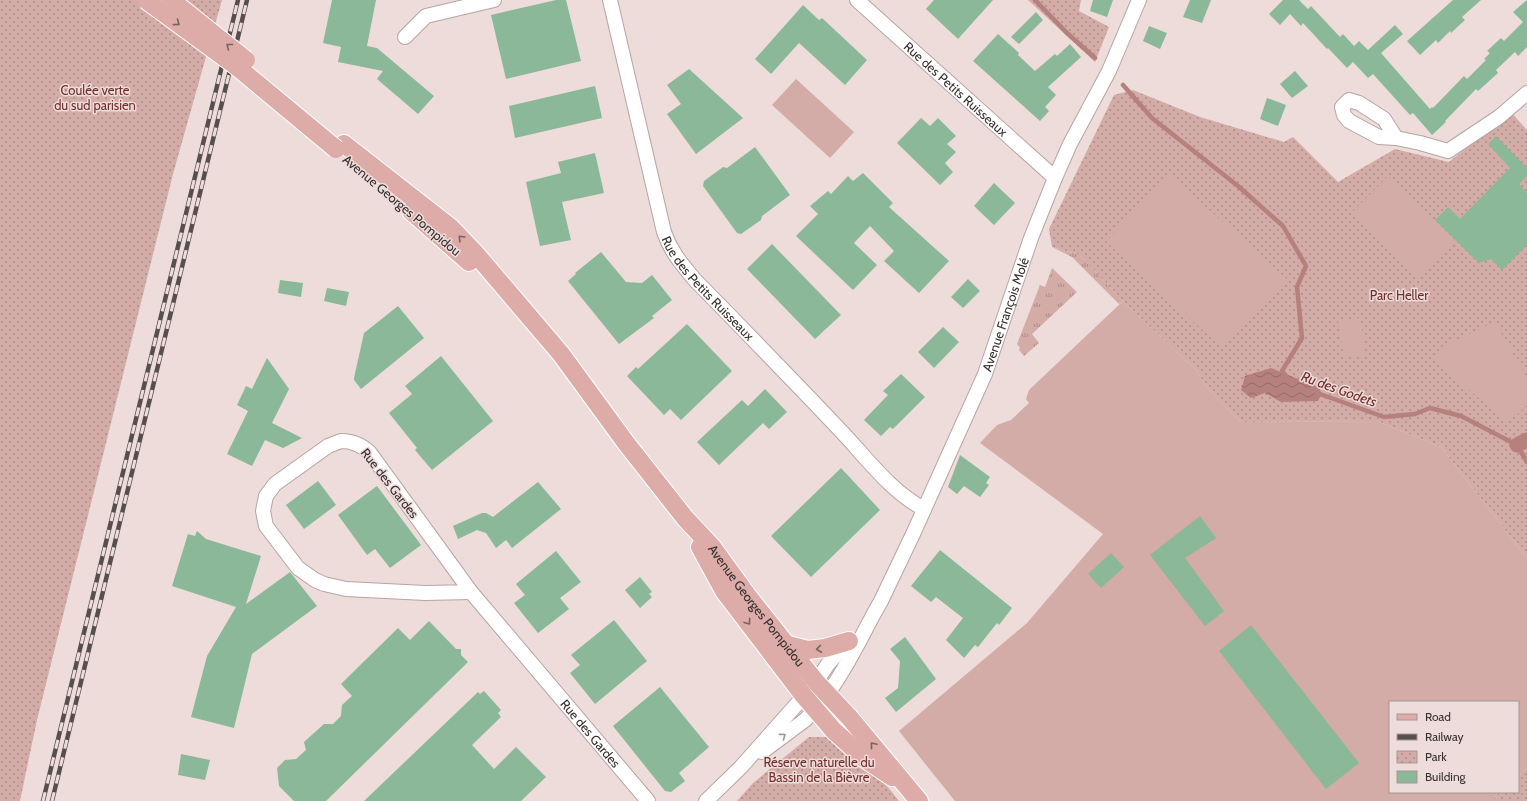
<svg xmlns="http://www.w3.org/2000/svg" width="1527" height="801" font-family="Cabin,sans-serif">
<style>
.grass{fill:url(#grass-tufts)}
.park{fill:url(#park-dots)}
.garden{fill:#d3aba7}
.water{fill:url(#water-waves)}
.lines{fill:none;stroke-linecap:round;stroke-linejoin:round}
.stream{stroke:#b6817c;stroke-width:4.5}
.canal{stroke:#b6817c;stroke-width:15}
.building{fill:#8ab899}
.minor-casing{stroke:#b5a5a3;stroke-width:16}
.major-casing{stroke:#fff;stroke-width:20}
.minor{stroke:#fff;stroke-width:14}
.major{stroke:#ddaca8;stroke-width:18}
.rail-casing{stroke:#574f4e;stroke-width:4.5}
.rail{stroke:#eedcdb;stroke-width:3;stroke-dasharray:9;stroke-linecap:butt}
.major-bridge-casing{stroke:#fff;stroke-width:20;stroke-linecap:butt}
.major-bridge{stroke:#ddaca8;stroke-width:18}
.oneway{stroke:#79625f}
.oneway2{stroke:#9a9897}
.labels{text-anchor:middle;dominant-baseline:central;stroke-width:3;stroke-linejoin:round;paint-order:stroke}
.street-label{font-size:13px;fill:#36302f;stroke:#eedcdb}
.park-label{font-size:13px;fill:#722e2b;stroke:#eedcdb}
.water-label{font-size:14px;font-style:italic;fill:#6f2c29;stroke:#eedcdb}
</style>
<defs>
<pattern id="grass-tufts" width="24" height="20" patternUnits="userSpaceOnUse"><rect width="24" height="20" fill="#d3aba7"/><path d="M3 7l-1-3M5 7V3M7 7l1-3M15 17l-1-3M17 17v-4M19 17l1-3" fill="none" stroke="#ac8c88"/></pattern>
<pattern id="park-dots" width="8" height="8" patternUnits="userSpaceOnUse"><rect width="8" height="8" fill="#d3aba7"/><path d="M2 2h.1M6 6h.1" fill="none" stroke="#ac8c88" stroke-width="1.8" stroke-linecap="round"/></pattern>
<pattern id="water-waves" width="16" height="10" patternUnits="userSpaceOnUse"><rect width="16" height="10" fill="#b6817c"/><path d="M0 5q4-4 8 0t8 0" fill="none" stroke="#956a66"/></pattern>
</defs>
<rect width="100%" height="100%" fill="#eedcdb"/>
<g class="grass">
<polygon points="1052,247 1080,255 1123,301 1119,304 1072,257"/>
<polygon points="1052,268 1077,292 1032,334 1039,343 1024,356 1019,350 1020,348 1017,344 1040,285 1045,287"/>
</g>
<g class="park">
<polygon points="0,0 222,0 173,174 37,720 20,801 0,801"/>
<polygon points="1028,0 1081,0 1079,11 1109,27 1095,62"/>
<polygon points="1133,90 1200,117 1284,142 1293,137 1338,182 1395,149 1449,162 1511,112 1527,130 1527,558 1441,447 1377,421 1241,422 1204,384 1197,371 1123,301 1080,255 1052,247 1049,229 1114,95"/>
<polygon points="809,737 827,737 879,776 899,801 737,801 753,783"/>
<polygon points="1527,768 1527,801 1490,801 1500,792 1518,792 1518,776"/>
</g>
<g class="garden">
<polygon points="796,79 854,132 830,158 772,105"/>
<polygon points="1168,173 1287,279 1221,347 1106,242"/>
<polygon points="1388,176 1454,243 1420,278 1353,211"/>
<polygon points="1123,301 1197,371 1204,384 1241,422 1377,421 1441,447 1527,558 1527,768 1518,776 1518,702 1390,702 1390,792 1500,792 1494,797 1496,801 955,801 899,731 1027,623 1103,534 980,443 997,425 1011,420 1029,403 1026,399 1029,390"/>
<polygon points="1360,318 1366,355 1344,358 1338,321"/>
<polygon points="1495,322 1527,378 1527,405 1516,416 1505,421 1436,361 1441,347"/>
</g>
<polygon class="water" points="1271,368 1320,388 1321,395 1318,401 1281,402 1265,393 1251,398 1241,390 1245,376"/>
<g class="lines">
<g class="stream">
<polyline points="1035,0 1067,33 1095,58"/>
<polyline points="1123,85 1152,118 1238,186 1283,226 1306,266 1297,287 1302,338 1282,371 1286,376"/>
<polyline points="1317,393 1384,417 1415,414 1430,408 1461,416 1517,445 1527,462"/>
</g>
<polyline class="canal" points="1517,445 1527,440"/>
</g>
<g class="building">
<polygon points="332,0 376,0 367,46 377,48 434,96 418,114 377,79 383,71 338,62 341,47 323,43"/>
<polygon points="556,0 566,0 581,61 506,79 491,15"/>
<polygon points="934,0 993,0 958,39 926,9"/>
<polygon points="1093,0 1113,0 1107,17 1090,11"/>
<polygon points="1190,0 1211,0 1202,23 1183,17"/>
<polygon points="1283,0 1299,0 1308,9 1311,6 1340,37 1343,34 1354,46 1359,41 1368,50 1395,25 1403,34 1381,53 1430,109 1432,107 1433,108 1464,76 1467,79 1486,60 1484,59 1490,53 1487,51 1501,38 1504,41 1523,22 1513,12 1527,0 1527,47 1518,56 1515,52 1496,70 1498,73 1478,91 1476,89 1445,121 1446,122 1432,135 1413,113 1410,115 1373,74 1368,78 1353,62 1347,68 1328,48 1327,49 1303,23 1301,26 1290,14 1280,25 1269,14"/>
<polygon points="1453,0 1481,0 1462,17 1465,20 1451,33 1450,31 1438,43 1436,40 1420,55 1407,41"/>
<polygon points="803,5 819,20 822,18 867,60 845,85 799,43 771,74 755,59"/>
<polygon points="1036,12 1043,20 1019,44 1011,37"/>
<polygon points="1149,26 1167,33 1160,49 1143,41"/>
<polygon points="998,34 1019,53 1018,55 1035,71 1055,54 1057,56 1070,44 1081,57 1048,87 1056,95 1045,107 1049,111 1040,121 973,61"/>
<polygon points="689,69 743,118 696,154 667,114 681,104 667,85"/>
<polygon points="1295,71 1308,86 1292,98 1280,84"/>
<polygon points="595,86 602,118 515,138 509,106"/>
<polygon points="1267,98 1286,105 1278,126 1260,119"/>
<polygon points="921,118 930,126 938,118 956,136 947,144 956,152 945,163 953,172 940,185 897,143"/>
<polygon points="1496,136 1527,168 1527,176 1519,184 1527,193 1527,245 1502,270 1491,259 1479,263 1435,220 1448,207 1460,219 1510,168 1488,144"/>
<polygon points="755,147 790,195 762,216 761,220 741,234 737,233 703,186 704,181 723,167 727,168"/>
<polygon points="595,153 604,193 562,202 571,240 540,246 526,182 561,173 558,162"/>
<polygon points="863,173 893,203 889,207 949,261 919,293 884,261 894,251 870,226 854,243 877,265 853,290 796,236 818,214 810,206 828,191 831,194 848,176 853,181"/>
<polygon points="994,183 1015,203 994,225 974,206"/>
<polygon points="772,244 841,315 815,339 747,269"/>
<polygon points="601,252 626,282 642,283 652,275 672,300 652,316 654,318 619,344 568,281 576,274 575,273"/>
<polygon points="968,279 980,291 963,308 951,297"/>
<polygon points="280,280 303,283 301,297 278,293"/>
<polygon points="327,288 349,292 346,306 324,301"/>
<polygon points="398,306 424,338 361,389 354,380 354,378 364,333"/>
<polygon points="687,324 732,371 681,420 670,409 664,415 627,376 636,367 638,369"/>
<polygon points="943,327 959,342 934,368 918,352"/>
<polygon points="441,356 493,421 432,470 415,450 417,448 389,413 412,394 405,386"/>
<polygon points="267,358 289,389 272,423 302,438 283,448 265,440 252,466 227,454 248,411 237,405 246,386 252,389"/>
<polygon points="901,374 925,397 893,429 890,427 881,436 864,420 888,395 883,391"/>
<polygon points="765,389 787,412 769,429 763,423 719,465 697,442 742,400 748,406"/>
<polygon points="960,455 990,477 986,483 989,485 980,497 964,486 957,494 948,487"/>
<polygon points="841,468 880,510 811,577 771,536"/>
<polygon points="318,481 336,505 304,529 286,505"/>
<polygon points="538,482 561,509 512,548 506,540 496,548 486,533 477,530 458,539 453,526 482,513 486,513 493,517"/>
<polygon points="377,486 421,545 390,568 375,549 367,555 338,515"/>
<polygon points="1200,516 1216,538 1185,558 1224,611 1205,626 1150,555"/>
<polygon points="197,531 206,539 261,556 246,604 290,572 317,606 252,654 234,728 191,717 207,656 236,607 172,586 188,534 195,536"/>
<polygon points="940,550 1012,608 999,625 997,623 978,647 975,645 964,658 946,640 963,618 936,597 931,602 911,586"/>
<polygon points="556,551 581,582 560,598 569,609 538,633 514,603 525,595 516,584"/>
<polygon points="1111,553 1124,567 1101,588 1088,574"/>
<polygon points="640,577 652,592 649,594 652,597 640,608 625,590"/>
<polygon points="614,620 647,661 595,704 570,673 580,665 571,655"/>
<polygon points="429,621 456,649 461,649 461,655 468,662 326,801 294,801 279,786 277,768 285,760 296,759 306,750 304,742 324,724 333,724 341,716 342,705 352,696 341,684 398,628 410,640"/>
<polygon points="1251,625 1359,763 1326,789 1219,651"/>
<polygon points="905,637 936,679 896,712 885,698 898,688 900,661 890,649"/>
<polygon points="660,687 709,747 679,773 685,781 671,792 665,791 613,726"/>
<polygon points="484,691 501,710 498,713 501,717 472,745 494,769 516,747 546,777 521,801 364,801 478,692 480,694"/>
<polygon points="181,754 210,760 205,780 178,775"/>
</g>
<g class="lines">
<defs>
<g id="minor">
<path id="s1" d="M610,0l54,232c7,20 17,31 30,47 49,50 98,100 146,151 26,27 50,61 84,79"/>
<path id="s2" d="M857,0l198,178"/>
<polyline points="405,37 426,16 494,0"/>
<polyline points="1396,138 1384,119 1359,103 1349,100 1342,107 1344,115 1349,121 1379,137 1396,138 1420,143 1448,151 1499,117 1527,93"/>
<path d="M341,441c11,0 20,3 29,12l101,139 -46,1 -79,-4 -22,-5 -9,-4 -17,-12 -32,-42 -3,-15 3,-15 9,-12 53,-38z"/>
<path id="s3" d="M471,592l177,209"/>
<polyline points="816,682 828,664 850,640"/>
<path id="s4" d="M828,693c21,-28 35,-61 53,-92l32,-67 72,-160 46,-136 24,-60 15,-34 39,-73 30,-71"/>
<polyline points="762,752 805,720 816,709"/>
<polyline points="706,801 741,767 804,696"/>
</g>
<g id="major">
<path id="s5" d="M344,144l106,83 25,26 86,101 65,89 59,75 28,30 34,47 69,87 33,35 70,84"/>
<polyline points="411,211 469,262"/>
<polyline points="700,547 724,591 804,696 834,731 865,759 892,777"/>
<polyline points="788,645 808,650 825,648 849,641"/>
</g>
</defs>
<use href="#minor" class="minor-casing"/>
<use href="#major" class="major-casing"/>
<use href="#minor" class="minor"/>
<use href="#major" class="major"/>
<defs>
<g id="rail">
<polyline points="43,801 238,0"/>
<polyline points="52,801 247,0"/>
</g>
</defs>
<use href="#rail" class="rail-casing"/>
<use href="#rail" class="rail"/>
<defs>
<g id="major-bridge">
<polyline points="146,0 236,66 336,149"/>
<polyline points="171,0 246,60"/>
</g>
</defs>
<use href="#major-bridge" class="major-bridge-casing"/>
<use href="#major-bridge" class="major-bridge"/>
</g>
<defs><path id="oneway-chevron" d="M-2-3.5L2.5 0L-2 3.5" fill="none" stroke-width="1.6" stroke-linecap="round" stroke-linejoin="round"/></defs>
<g class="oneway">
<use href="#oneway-chevron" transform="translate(177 23) rotate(36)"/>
<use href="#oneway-chevron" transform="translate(229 46) rotate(-142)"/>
<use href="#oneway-chevron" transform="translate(461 238) rotate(-135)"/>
<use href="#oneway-chevron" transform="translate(748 622) rotate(54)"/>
<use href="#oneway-chevron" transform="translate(819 649) rotate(173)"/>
<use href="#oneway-chevron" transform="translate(873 745) rotate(-130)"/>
</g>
<use class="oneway2" href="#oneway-chevron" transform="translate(783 736) rotate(-36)"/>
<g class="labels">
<g class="street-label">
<text stroke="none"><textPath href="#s2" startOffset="133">Rue des Petits Ruisseaux</textPath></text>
<text transform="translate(402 205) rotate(40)">Avenue Georges Pompidou</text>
<text stroke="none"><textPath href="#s1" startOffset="310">Rue des Petits Ruisseaux</textPath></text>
<text stroke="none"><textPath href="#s4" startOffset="419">Avenue François Molé</textPath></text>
<text transform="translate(390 483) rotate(52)">Rue des Gardes</text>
<text stroke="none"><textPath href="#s5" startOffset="622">Avenue Georges Pompidou</textPath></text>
<text stroke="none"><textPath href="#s3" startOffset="185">Rue des Gardes</textPath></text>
</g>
<g class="park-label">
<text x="95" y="90">Coulée verte<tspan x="95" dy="15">du sud parisien</tspan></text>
<text x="1399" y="295">Parc Heller</text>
<text x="819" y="762">Réserve naturelle du<tspan x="819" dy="15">Bassin de la Bièvre</tspan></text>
</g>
<g class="water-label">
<text transform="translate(1339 389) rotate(20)">Ru des Godets</text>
</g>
</g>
<rect x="1389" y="701" width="130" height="92" fill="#eedcdb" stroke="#a49796"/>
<rect x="1397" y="714" width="20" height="6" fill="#ddaca8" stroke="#a49796"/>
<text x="1425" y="721" font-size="12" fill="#36302f">Road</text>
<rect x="1397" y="734" width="20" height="6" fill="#574f4e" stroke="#a49796"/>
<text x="1425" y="741" font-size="12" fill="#36302f">Railway</text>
<rect x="1397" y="751" width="20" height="12" fill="url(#park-dots)" stroke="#a49796"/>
<text x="1425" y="761" font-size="12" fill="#36302f">Park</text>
<rect x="1397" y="771" width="20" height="12" fill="#8ab899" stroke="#a49796"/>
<text x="1425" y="781" font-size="12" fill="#36302f">Building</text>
</svg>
